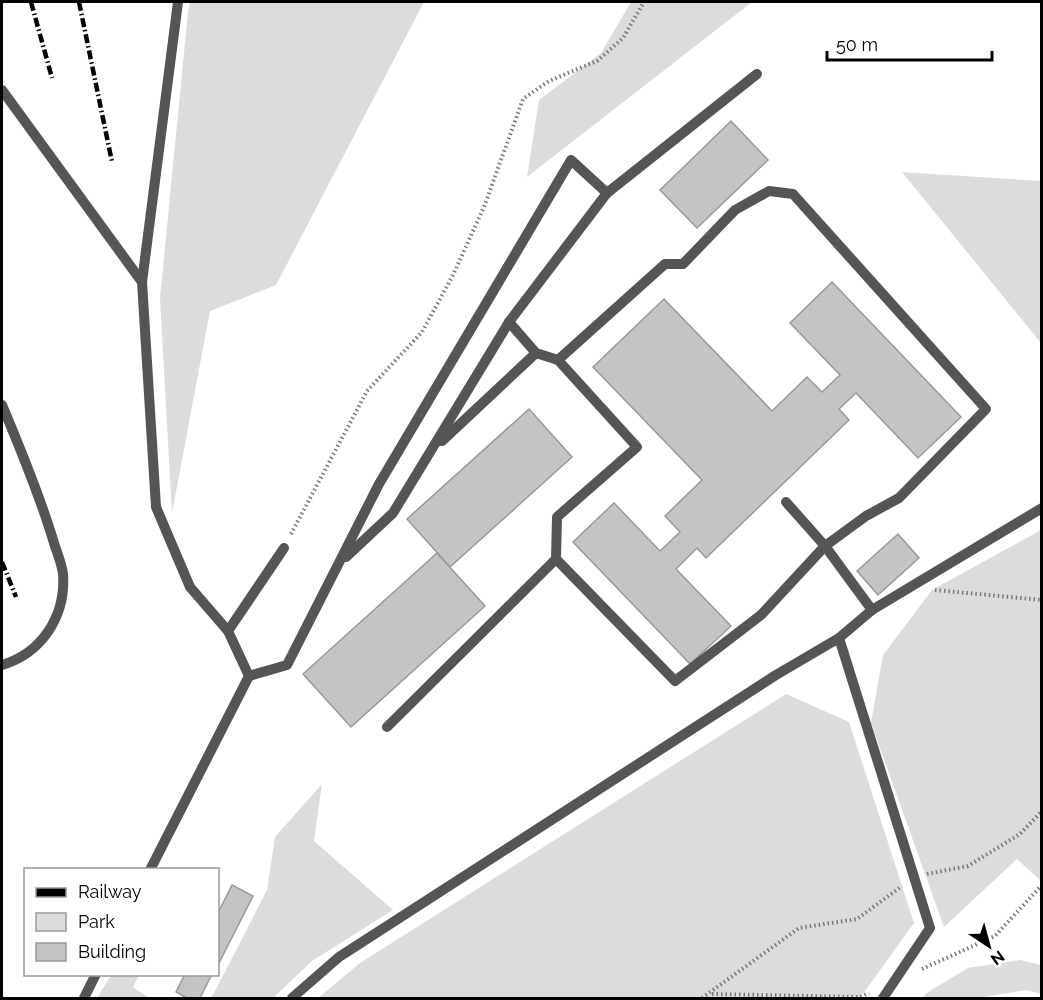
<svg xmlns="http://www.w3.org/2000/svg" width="1043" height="1000" font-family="Raleway,sans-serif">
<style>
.green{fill:#dcdcdc}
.building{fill:#c4c4c4;stroke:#999;stroke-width:1.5}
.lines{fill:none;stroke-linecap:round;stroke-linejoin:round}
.path{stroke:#777;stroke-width:4;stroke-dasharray:1.5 3;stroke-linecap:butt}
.lane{stroke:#555;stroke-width:10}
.rail{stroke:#000;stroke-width:4.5;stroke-dasharray:9 3 1.5 3;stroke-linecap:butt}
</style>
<rect width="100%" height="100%" fill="#fff"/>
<g class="green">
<polygon points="190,2 424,2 276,285 210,311 172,513 160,298 188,12"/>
<polygon points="631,2 752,2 527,177 539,100 601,53"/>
<polygon points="902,172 1041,181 1041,343"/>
<polygon points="1041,530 1041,881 1017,859 944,927 871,723 883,655 932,590"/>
<polygon points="786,694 849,722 914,923 860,998 318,998 360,963"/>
<polygon points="322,784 314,841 393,910 312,961 273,998 209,998 213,995 267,890 275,837"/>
<polygon points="1020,960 1041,965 1041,994 1026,990 978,998 922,998 928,992 968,968"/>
<polygon points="111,975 139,975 133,987 149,998 97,998"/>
</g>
<g class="building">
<polygon points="731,121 768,160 697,228 660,190"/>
<polygon points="832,282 961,417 918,458 856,393 839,409 849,420 706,558 697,548 676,569 731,626 690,664 573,542 614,503 660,551 680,532 665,516 702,480 593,367 664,299 772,411 807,377 822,392 840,375 790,323"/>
<polygon points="529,409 572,457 450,567 407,519"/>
<polygon points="898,534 919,558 878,595 857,571"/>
<polygon points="437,553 485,606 351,727 303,674"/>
<polygon points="232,885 253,896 218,965 218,913"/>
<polygon points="185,974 212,974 200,998 187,998 176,992"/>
</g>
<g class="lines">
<g class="path">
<polyline points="291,534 367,391 422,332 453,275 484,207 523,99 549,81 597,61 623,38 644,2"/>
<polyline points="935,590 1042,600"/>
<polyline points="927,874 968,866 1020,834 1042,811"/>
<polyline points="922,969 995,936 1042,885"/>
<polyline points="712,994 860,997 869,993"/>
<polyline points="702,998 799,928 857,919 902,886"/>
</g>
<g class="lane">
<polyline points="2,90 142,282 156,507 190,587 228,631"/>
<polyline points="142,282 178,2"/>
<path d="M2,405c19,45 38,91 52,138 3,10 8,21 9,31 3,42 -21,79 -61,91"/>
<polyline points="442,441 536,353"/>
<polyline points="786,502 825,546 872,610"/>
<polyline points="346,557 393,513 509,322 607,193 757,74"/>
<polyline points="556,559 675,681 761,615 825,546 866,516 899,498 986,409 793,194 769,191 735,210 683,264 665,264 558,360"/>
<polyline points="839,638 930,928 883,998"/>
<polyline points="249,676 287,665 379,484 571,160 607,193"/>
<polyline points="387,727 556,559 557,517 637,447 558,360 536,353 509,322"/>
<polyline points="150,870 249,676 228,631 284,548"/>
<polyline points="84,998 96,974"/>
<polyline points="292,998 339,957 776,675 839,638 872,610 1042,508"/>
</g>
<g class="rail">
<polyline points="31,2 52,78"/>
<polyline points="79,2 112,162"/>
<polyline points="2,562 16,597"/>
</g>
</g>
<rect width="1043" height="1000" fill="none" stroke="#000000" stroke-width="6"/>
<rect x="24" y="868" width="195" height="108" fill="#ffffff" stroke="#999999" stroke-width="1.5"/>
<rect x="36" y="888" width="30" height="9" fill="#000000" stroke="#999999" stroke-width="1.5"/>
<text x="78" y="898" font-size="18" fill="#000000">Railway</text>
<rect x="36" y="913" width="30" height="18" fill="#dcdcdc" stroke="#999999" stroke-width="1.5"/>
<text x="78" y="928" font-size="18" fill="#000000">Park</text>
<rect x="36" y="943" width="30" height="18" fill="#c4c4c4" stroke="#999999" stroke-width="1.5"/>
<text x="78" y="958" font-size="18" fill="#000000">Building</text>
<g transform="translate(989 946) rotate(144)" stroke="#ffffff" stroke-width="4.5" paint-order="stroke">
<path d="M0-4.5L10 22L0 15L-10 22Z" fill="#000000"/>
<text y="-9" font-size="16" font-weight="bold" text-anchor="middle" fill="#000000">N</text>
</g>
<path d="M827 51v9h165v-9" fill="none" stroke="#000000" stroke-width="3"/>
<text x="836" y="51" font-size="18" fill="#000000" stroke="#ffffff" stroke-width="4.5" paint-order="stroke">50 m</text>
</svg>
